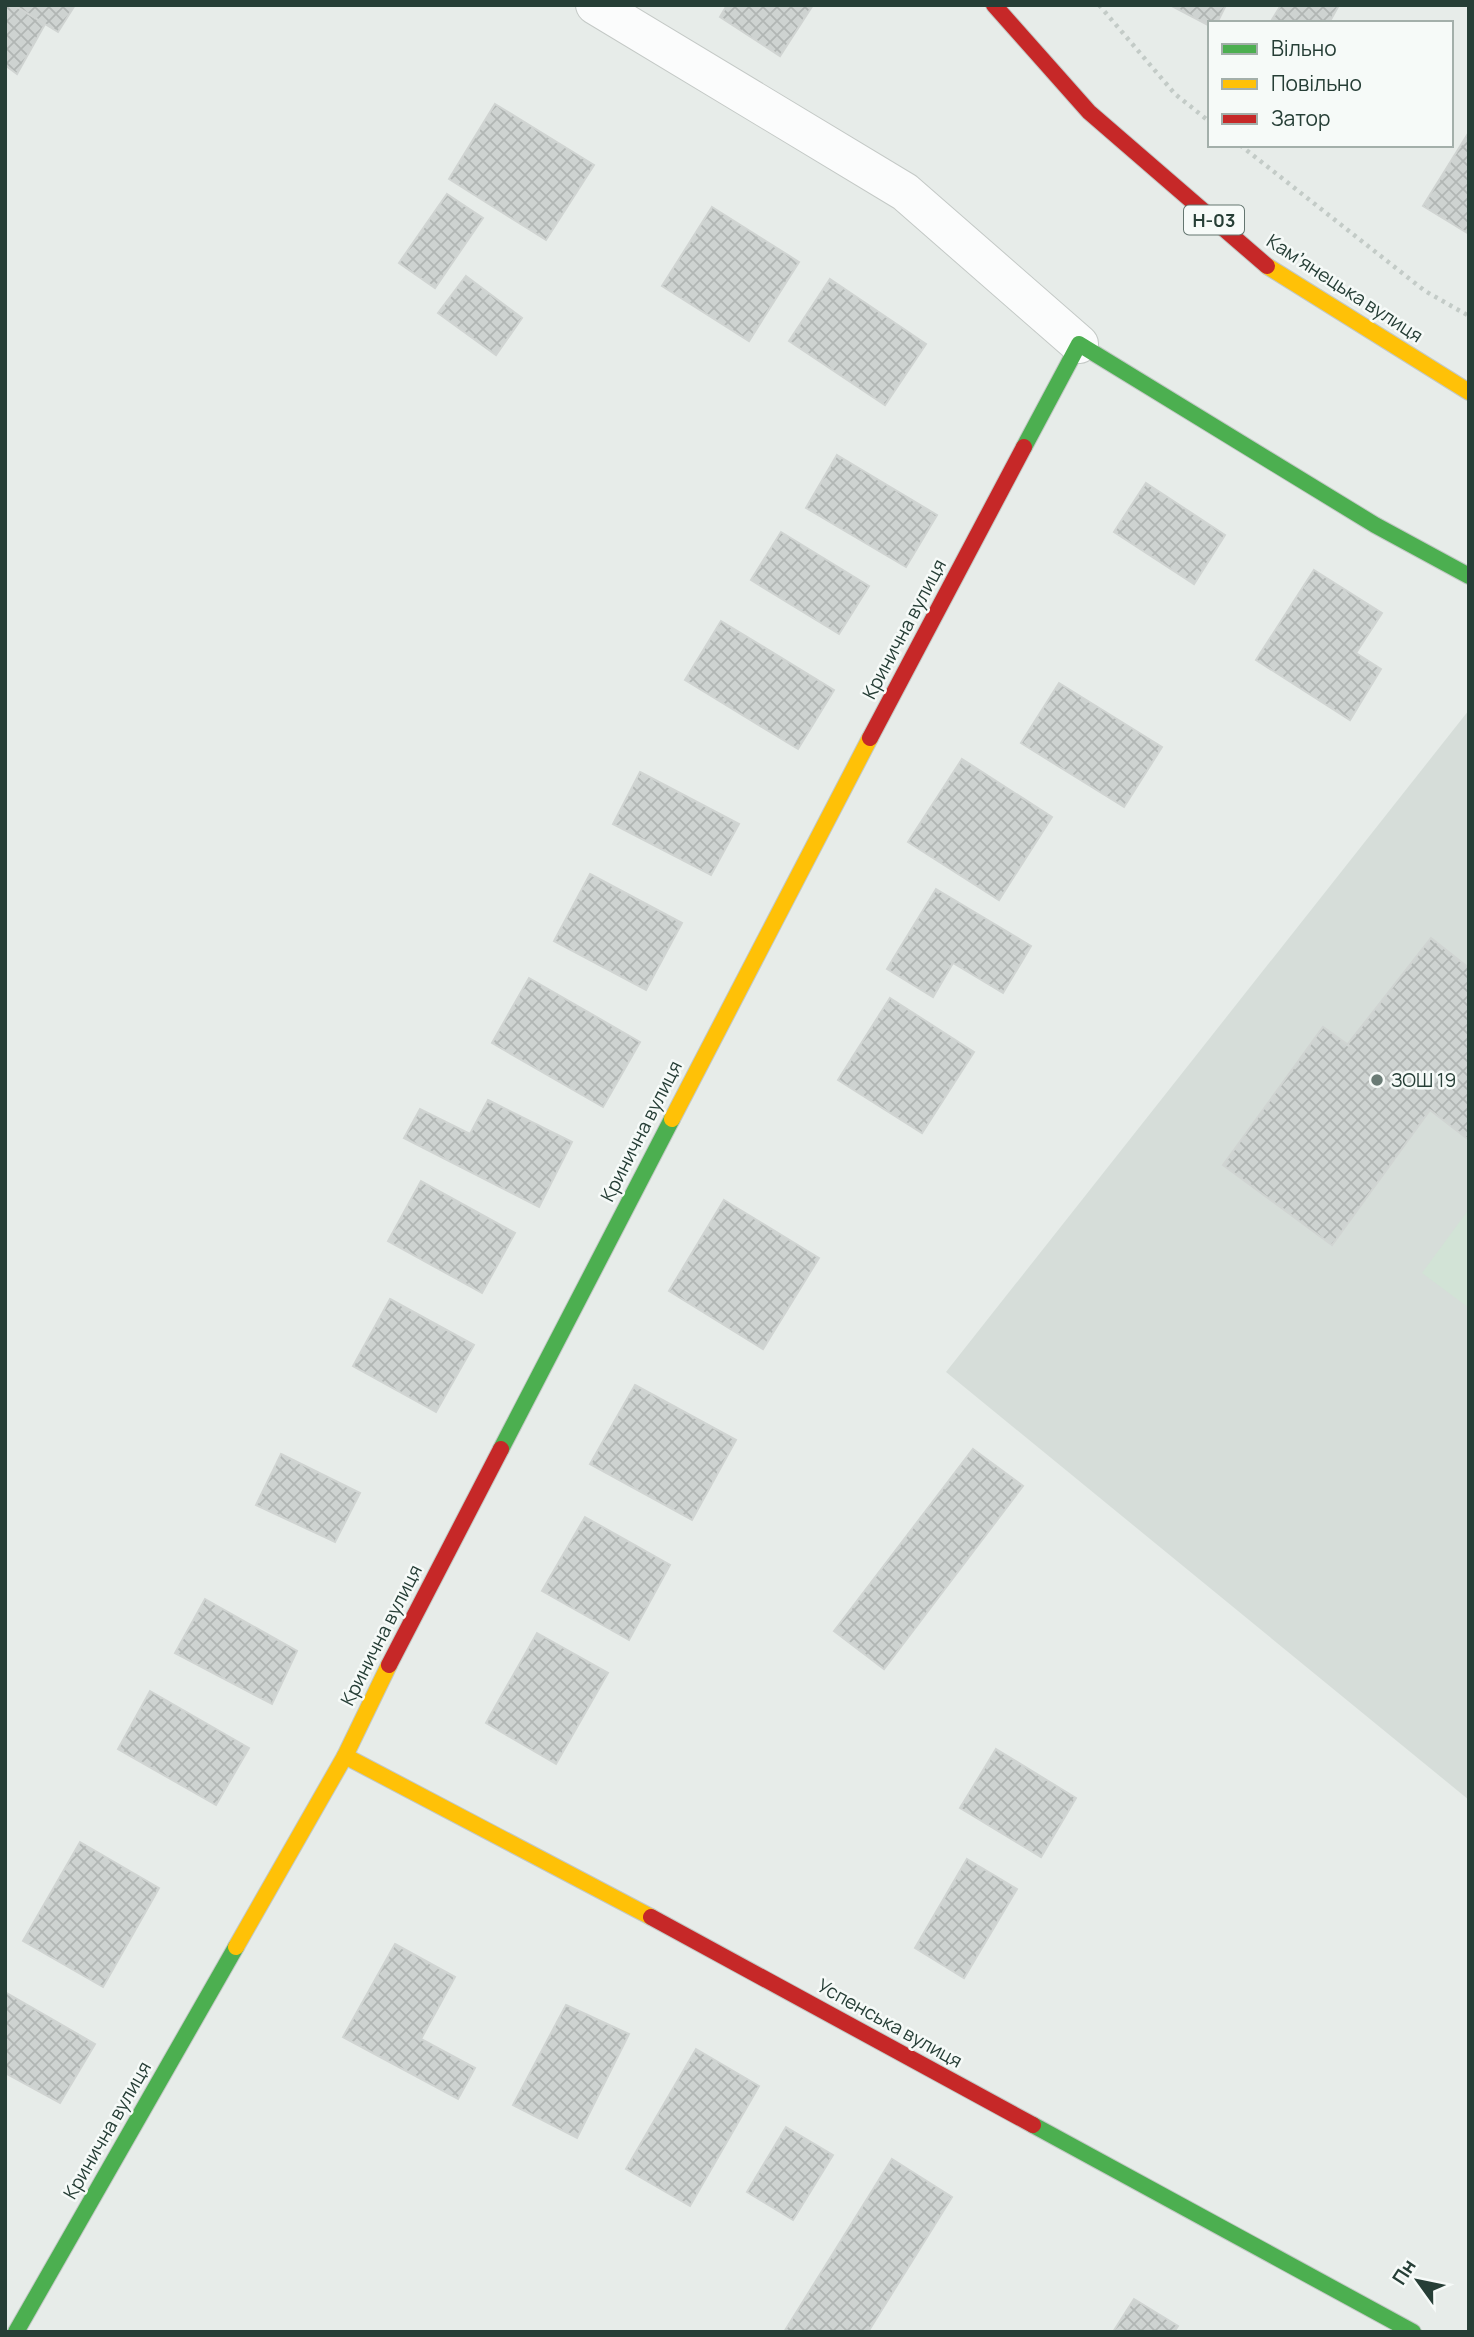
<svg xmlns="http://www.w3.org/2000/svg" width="1474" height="2337" font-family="Manrope,sans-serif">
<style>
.built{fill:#d6ddd9}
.green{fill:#d2e3d6}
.building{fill:url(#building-cross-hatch);stroke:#d0d4d2;stroke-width:2}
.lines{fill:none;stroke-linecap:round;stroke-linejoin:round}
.street-casing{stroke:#c4c9c6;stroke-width:40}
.fast-casing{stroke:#c3c9c6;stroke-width:18}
.slow-casing{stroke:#c3c9c6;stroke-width:18}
.jam-casing{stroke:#c3c9c6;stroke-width:18}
.path{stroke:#c3cbc7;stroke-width:4.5;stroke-dasharray:3.5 5;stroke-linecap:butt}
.street{stroke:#fbfcfc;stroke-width:38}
.fast{stroke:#4caf50;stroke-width:16}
.slow{stroke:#ffc107;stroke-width:16}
.jam{stroke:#c62828;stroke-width:16}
.poi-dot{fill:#6a7b75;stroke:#f6faf8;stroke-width:2.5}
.labels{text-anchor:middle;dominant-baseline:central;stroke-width:5;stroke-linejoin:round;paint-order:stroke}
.shield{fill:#f6faf8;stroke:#647670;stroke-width:2}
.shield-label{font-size:18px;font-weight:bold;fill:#263e36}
.street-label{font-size:19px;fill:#263e36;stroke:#f6faf8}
.poi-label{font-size:19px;fill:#263e36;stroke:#f6faf8;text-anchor:start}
</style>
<defs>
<pattern id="building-cross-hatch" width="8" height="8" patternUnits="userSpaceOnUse" patternTransform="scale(1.75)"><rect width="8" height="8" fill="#ced3d1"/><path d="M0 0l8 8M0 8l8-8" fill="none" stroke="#b1b6b4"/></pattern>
</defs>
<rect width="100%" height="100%" fill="#e7ece9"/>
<polygon class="built" points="1469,710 1469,1800 946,1372"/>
<polygon class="green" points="1469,1209 1469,1308 1422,1273"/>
<g class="building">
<polygon points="5,5 14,5 45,24 17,74 5,65"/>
<polygon points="14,5 75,5 58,32"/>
<polygon points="727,5 813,5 780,56 720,17"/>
<polygon points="1170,5 1226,5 1217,23 1210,23 1210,26"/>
<polygon points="1281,5 1339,5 1329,23 1270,23"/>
<polygon points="495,104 594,165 546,240 449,179"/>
<polygon points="1469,132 1469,234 1423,206"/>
<polygon points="447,194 483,218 435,288 399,263"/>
<polygon points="712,207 799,262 749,341 662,286"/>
<polygon points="466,276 522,318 496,355 438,313"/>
<polygon points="830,279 926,344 885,405 789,341"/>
<polygon points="837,455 937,515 906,567 806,508"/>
<polygon points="1146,483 1225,535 1194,584 1114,532"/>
<polygon points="781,532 869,586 839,634 751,580"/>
<polygon points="1314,570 1382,613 1356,653 1381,669 1350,720 1256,660"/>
<polygon points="721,621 834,690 798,749 685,680"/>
<polygon points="1059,683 1162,747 1124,807 1021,743"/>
<polygon points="962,759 1052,817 999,900 908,842"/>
<polygon points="640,772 739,824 711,875 613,824"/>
<polygon points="590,874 682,923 646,990 554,941"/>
<polygon points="936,889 1031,946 1003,993 953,963 933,997 887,969"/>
<polygon points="1431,938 1469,968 1469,1140 1430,1110 1332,1245 1223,1165 1323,1027 1354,1049 1347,1045"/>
<polygon points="529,978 640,1042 603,1107 492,1043"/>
<polygon points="890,998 974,1052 922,1133 838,1080"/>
<polygon points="488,1100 572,1142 539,1207 404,1138 420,1109 470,1134"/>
<polygon points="421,1181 515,1233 482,1293 388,1241"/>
<polygon points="724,1200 819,1258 763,1349 669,1291"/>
<polygon points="390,1299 474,1345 436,1412 353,1366"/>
<polygon points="635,1385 736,1440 692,1520 590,1464"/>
<polygon points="973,1449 1023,1486 884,1669 834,1631"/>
<polygon points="281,1454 360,1493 335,1542 256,1505"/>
<polygon points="585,1517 670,1565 629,1640 542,1591"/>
<polygon points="205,1599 297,1651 272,1704 175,1653"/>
<polygon points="537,1633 608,1673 556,1764 486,1723"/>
<polygon points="150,1691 249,1748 216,1805 118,1749"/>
<polygon points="996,1749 1076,1798 1041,1857 960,1808"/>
<polygon points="80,1842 159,1888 103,1987 23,1941"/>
<polygon points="967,1859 1017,1889 964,1978 915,1948"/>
<polygon points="395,1944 455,1977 421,2039 475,2068 458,2099 343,2037"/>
<polygon points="5,1992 95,2044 60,2103 5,2073"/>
<polygon points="566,2005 629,2034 577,2138 513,2105"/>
<polygon points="696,2049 759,2086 690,2206 626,2169"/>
<polygon points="786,2127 833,2155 793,2220 747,2192"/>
<polygon points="892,2159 952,2197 868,2332 784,2332"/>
<polygon points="1134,2299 1178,2326 1174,2332 1113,2332"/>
</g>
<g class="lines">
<defs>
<polyline id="street" points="595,5 905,192 1079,344"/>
<g id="fast">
<polyline points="1024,447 1079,344 1375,525 1469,576"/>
<polyline points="501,1449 672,1119"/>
<polyline points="1033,2125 1413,2332"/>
<polyline points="16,2332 236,1947"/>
</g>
<g id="slow">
<polyline points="1267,266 1469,392"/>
<polyline points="672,1119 870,738"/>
<polyline points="345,1756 651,1917"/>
<polyline points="236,1947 345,1756 389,1665"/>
</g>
<g id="jam">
<polyline points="994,5 1089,112 1267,266"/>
<polyline points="870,738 1024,447"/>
<polyline points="389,1665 501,1449"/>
<polyline points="651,1917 1033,2125"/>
</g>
</defs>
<use href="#street" class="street-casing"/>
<use href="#fast" class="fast-casing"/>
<use href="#slow" class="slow-casing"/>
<use href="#jam" class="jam-casing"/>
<g class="path">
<polyline points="1099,5 1175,94 1210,122"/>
<polyline points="1240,145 1425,291 1469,316"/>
</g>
<use href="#street" class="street"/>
<use href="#fast" class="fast"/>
<use href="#slow" class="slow"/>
<use href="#jam" class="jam"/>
</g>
<circle class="poi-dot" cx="1377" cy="1080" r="7"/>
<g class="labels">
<rect class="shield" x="1184" y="205.5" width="60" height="29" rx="5"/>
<g class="shield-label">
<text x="1214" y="220">Н-03</text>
</g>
<g class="street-label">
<text transform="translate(1345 288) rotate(33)">Камʼянецька вулиця</text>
<text transform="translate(904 629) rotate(-62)">Кринична вулиця</text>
<text transform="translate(641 1131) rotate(-63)">Кринична вулиця</text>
<text transform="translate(381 1635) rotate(-63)">Кринична вулиця</text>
<text transform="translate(890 2023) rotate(29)">Успенська вулиця</text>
<text transform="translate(107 2130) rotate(-60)">Кринична вулиця</text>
</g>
<g class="poi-label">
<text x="1391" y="1080">ЗОШ 19</text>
</g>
</g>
<rect width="1474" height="2337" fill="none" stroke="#263e36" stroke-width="14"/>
<rect x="1208" y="21" width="245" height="126" fill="#f6faf8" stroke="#a3afaa" stroke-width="2"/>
<rect x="1222" y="44" width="35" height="10" fill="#4caf50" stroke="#a3afaa" stroke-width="2"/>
<text x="1271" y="56" font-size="21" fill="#263e36">Вільно</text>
<rect x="1222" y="79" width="35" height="10" fill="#ffc107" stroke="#a3afaa" stroke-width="2"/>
<text x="1271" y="91" font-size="21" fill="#263e36">Повільно</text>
<rect x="1222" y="114" width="35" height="10" fill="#c62828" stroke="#a3afaa" stroke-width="2"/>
<text x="1271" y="126" font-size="21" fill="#263e36">Затор</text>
<g transform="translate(1418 2281) rotate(303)" stroke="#f6faf8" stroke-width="5" paint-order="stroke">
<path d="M0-5L12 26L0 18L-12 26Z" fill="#263e36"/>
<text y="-10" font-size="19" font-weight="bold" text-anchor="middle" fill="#263e36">Пн</text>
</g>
</svg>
